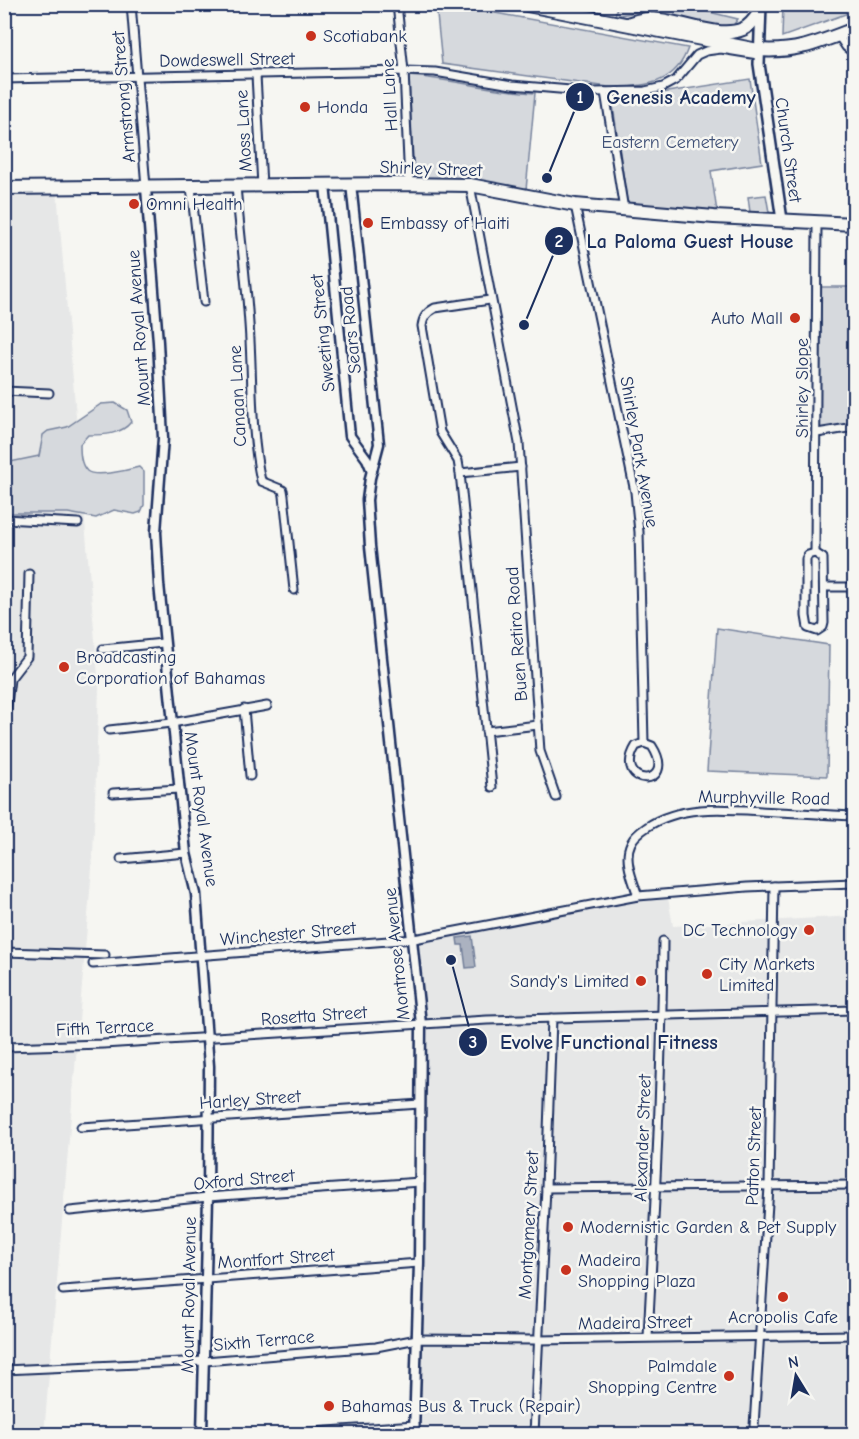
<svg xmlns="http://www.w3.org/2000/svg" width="859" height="1439" font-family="'Comic Neue',sans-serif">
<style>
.built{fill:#e6e7e7}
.green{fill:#d6d9dd;stroke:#78849e;stroke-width:1.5}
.water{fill:#abb2c0;stroke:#717e99;stroke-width:1.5}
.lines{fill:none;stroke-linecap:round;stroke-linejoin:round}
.minor-casing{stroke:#1b2f5e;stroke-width:11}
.tertiary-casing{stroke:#1b2f5e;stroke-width:13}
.secondary-casing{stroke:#1b2f5e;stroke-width:14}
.trunk-casing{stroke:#1b2f5e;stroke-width:16}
.minor{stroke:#f6f6f2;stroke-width:7}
.tertiary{stroke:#f6f6f2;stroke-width:8}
.secondary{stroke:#f6f6f2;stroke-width:9}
.trunk{stroke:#f6f6f2;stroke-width:12}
.poi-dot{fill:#c8321e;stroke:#f6f6f2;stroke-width:2}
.labels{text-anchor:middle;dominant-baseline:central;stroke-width:5;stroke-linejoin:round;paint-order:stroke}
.poi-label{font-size:18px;fill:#1b2f5e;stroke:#f6f6f2;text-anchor:start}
.street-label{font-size:18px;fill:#1b2f5e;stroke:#f6f6f2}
.park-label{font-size:18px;fill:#405177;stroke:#f6f6f2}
.leader{fill:none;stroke:#1b2f5e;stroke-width:2}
.callout-dot{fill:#1b2f5e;stroke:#f6f6f2;stroke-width:2}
.mark-label{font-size:18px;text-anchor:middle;font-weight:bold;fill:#fff}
.callout-label{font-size:20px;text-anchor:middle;font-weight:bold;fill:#1b2f5e;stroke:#f6f6f2;stroke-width:5;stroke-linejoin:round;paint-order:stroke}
</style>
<rect width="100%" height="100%" fill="#f6f6f2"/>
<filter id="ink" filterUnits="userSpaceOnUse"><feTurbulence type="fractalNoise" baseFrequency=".0167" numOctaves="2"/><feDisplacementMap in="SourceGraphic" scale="12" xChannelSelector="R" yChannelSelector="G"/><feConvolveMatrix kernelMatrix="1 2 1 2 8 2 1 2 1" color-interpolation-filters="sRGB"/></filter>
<g filter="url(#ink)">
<g class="built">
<polygon points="57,191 99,688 93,856 44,1434 4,1434 4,192"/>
<polygon points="668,898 673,926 854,916 854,1434 420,1434 428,1026 419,941 630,901"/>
</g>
<g class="green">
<polygon points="676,4 738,19 731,28 641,11 615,16 617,5"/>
<path d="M436,5h15l237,43c-12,35 -38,37 -72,40l-174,-24z"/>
<polygon points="783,5 854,5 854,11 782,37"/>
<path d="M409,76c43,3 84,15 126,17l-9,97 -48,-10h-64z"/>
<polygon points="750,79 762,163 711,171 717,212 628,207 612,99 667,92"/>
<polygon points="766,195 769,212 750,212 748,197"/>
<polygon points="821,287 854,287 854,425 820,430"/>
<path d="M115,403l12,7 4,12c-10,13 -28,13 -43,13l-8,9c0,8 0,20 7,27 8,7 41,-1 52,-4l5,5v33l-3,7 -6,2 -21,-4 -18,8 -28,-5h-57l-6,-2v-48l34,-7 4,-21 5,-4 19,-4 34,-23z"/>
<polygon points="717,628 829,645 827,776 707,771"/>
</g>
<polygon class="water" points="472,936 476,967 466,968 463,945 458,945 457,938"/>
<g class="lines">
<defs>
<g id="minor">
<polyline points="131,4 146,187"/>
<polyline points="397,4 404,71 409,184"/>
<polyline points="838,35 846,47 854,53"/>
<polyline points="256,75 262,186"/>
<polyline points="4,79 404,71 435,72 512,85 594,92 645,91 663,87 676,80 697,55 706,51 721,49 758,55"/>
<polyline points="605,92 624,210"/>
<polyline points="470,185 519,443 540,751 556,797"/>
<path d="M236,186c4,46 10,92 13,138 4,53 1,105 12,157l22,9 1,6 10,94"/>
<polyline points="191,187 204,302"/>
<path d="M575,205l60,287 4,40 5,211 -8,3c-25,41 44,44 16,0l-8,-3"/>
<path d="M490,300l-55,8c-8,4 -12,9 -13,18l18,106 18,29 2,12 61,-6"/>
<polyline points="4,391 49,393"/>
<polyline points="817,433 854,427"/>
<polyline points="460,473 492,787"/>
<polyline points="4,519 78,523"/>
<polyline points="815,553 817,223"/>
<polygon points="815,553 823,558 824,623 823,627 817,631 808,628 806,616 806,559 808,555"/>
<polyline points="825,587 854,587"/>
<polyline points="103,649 163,643"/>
<polyline points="244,709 250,776"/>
<polyline points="4,728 10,679 27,657 29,574"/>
<polyline points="109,730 172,723 267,706"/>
<polyline points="486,731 538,725"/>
<polyline points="113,793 179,789"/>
<polyline points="121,859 186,853"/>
<path d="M638,896c-5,-16 -15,-37 -7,-53 3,-7 10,-12 16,-16 37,-25 87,-17 130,-15 26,1 52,3 77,4"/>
<polyline points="4,952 105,955"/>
<polyline points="93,964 414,939 638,896 747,887 854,883"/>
<polyline points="4,1047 103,1044 487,1020 854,1010"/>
<polyline points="81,1127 420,1104"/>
<polyline points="546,1188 854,1185"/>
<polyline points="70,1211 208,1197 420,1182"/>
<polyline points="63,1290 419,1263"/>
<path d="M648,1337c7,-132 14,-264 15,-396"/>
<polyline points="4,1370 205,1361 376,1347 417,1339 538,1340 854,1335"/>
<polyline points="754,1426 769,1187 774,886"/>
<polyline points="284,1434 415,1425"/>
<polyline points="534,1434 546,1188 552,1018"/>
</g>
<g id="tertiary">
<polyline points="351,184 379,444 370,478 367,500 370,546 421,1024 419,1263 414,1434"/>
<polyline points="325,185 350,436 367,459 372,471"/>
<polyline points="146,188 158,342 163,438 156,532 159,584 186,853 196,894 209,1066 208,1197 202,1434"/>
</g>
<polyline id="secondary" points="761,4 759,64 782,220"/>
<g id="trunk">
<path d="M522,4l236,46c38,3 62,-8 96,-21"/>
<path d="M627,24c7,-2 16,-6 23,-5 27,0 68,21 93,10 7,-3 12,-10 16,-16"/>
<polyline points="4,188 395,184 470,185 575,205 714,217 854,224"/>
</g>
</defs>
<use href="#minor" class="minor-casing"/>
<use href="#tertiary" class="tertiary-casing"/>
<use href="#secondary" class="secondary-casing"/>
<use href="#trunk" class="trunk-casing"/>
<use href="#minor" class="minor"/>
<use href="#tertiary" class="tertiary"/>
<use href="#secondary" class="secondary"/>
<use href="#trunk" class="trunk"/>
</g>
</g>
<g class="poi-dot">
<circle cx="311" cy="36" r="6"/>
<circle cx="305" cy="107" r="6"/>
<circle cx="134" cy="204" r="6"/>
<circle cx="368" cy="223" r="6"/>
<circle cx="795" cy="318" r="6"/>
<circle cx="64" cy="667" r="6"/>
<circle cx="809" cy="930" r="6"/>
<circle cx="707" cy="974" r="6"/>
<circle cx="641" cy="981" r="6"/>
<circle cx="568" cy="1227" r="6"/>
<circle cx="566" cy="1270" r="6"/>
<circle cx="783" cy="1297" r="6"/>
<circle cx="729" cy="1376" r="6"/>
<circle cx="329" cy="1406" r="6"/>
</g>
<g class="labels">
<g class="poi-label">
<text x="323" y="36">Scotiabank</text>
<text x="317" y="107">Honda</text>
<text x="146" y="204">Omni Health</text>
<text x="380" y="223">Embassy of Haiti</text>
<text x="783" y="318" text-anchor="end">Auto Mall</text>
<text x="76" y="657">Broadcasting<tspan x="76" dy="21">Corporation of Bahamas</tspan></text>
<text x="797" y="930" text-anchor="end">DC Technology</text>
<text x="719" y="964">City Markets<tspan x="719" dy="21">Limited</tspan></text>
<text x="629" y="981" text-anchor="end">Sandy's Limited</text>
<text x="580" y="1227">Modernistic Garden &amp; Pet Supply</text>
<text x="578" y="1260">Madeira<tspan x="578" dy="21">Shopping Plaza</tspan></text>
<text x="783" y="1317" text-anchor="middle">Acropolis Cafe</text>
<text x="717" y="1366" text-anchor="end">Palmdale<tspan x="717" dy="21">Shopping Centre</tspan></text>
<text x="341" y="1406">Bahamas Bus &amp; Truck (Repair)</text>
</g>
<g class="street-label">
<text transform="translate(227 60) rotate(-1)">Dowdeswell Street</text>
<text transform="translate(390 95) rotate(-93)">Hall Lane</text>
<text transform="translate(124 97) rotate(-95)">Armstrong Street</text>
<text transform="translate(244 131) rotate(-93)">Moss Lane</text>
<text transform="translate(788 150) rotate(82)">Church Street</text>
<text transform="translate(431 169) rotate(2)">Shirley Street</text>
<text transform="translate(139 328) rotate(-94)">Mount Royal Avenue</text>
<text transform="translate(351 330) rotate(-96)">Sears Road</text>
<text transform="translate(323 333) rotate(-96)">Sweeting Street</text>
<text transform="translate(802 388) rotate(-90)">Shirley Slope</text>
<text transform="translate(238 396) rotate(-93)">Canaan Lane</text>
<text transform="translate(639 452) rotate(80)">Shirley Park Avenue</text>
<text transform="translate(517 634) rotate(-94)">Buen Retiro Road</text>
<text transform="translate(764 798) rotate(1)">Murphyville Road</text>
<text transform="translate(201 809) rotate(82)">Mount Royal Avenue</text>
<text transform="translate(288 934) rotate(-5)">Winchester Street</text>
<text transform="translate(397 954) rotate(-96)">Montrose Avenue</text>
<text transform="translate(314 1016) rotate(-4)">Rosetta Street</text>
<text transform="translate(105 1028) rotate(-3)">Fifth Terrace</text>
<text transform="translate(250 1100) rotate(-4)">Harley Street</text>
<text transform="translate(643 1138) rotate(-88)">Alexander Street</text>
<text transform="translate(754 1156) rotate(-88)">Patton Street</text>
<text transform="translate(244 1180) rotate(-5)">Oxford Street</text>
<text transform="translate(529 1225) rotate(-87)">Montgomery Street</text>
<text transform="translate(276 1259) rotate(-4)">Montfort Street</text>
<text transform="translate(189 1295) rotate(-89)">Mount Royal Avenue</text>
<text transform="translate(635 1323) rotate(-1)">Madeira Street</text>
<text transform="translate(264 1341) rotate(-5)">Sixth Terrace</text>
</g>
<g class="park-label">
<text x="670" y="142">Eastern Cemetery</text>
</g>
</g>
<path class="leader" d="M547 178L580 97M524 325L559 241M451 960L473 1042"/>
<g class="callout-dot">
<circle cx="547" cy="178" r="6"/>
<circle cx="524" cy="325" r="6"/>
<circle cx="451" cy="960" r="6"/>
<circle cx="580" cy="97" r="15"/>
<circle cx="559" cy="241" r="15"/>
<circle cx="473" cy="1042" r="15"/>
</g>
<g class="mark-label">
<text x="580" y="103">1</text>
<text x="559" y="247">2</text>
<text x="473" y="1048">3</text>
</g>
<g class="callout-label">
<text x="681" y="104">Genesis Academy</text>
<text x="690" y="248">La Paloma Guest House</text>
<text x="609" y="1049">Evolve Functional Fitness</text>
</g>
<rect width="859" height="1439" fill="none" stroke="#f6f6f2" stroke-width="24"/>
<rect x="12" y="12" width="835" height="1415" fill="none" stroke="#1b2f5e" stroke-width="2" filter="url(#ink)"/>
<g transform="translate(796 1376) rotate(349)" stroke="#f6f6f2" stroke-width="4.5" paint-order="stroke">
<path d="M0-4.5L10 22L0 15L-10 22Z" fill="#1b2f5e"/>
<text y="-9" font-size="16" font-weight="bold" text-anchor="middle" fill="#1b2f5e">N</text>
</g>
</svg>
